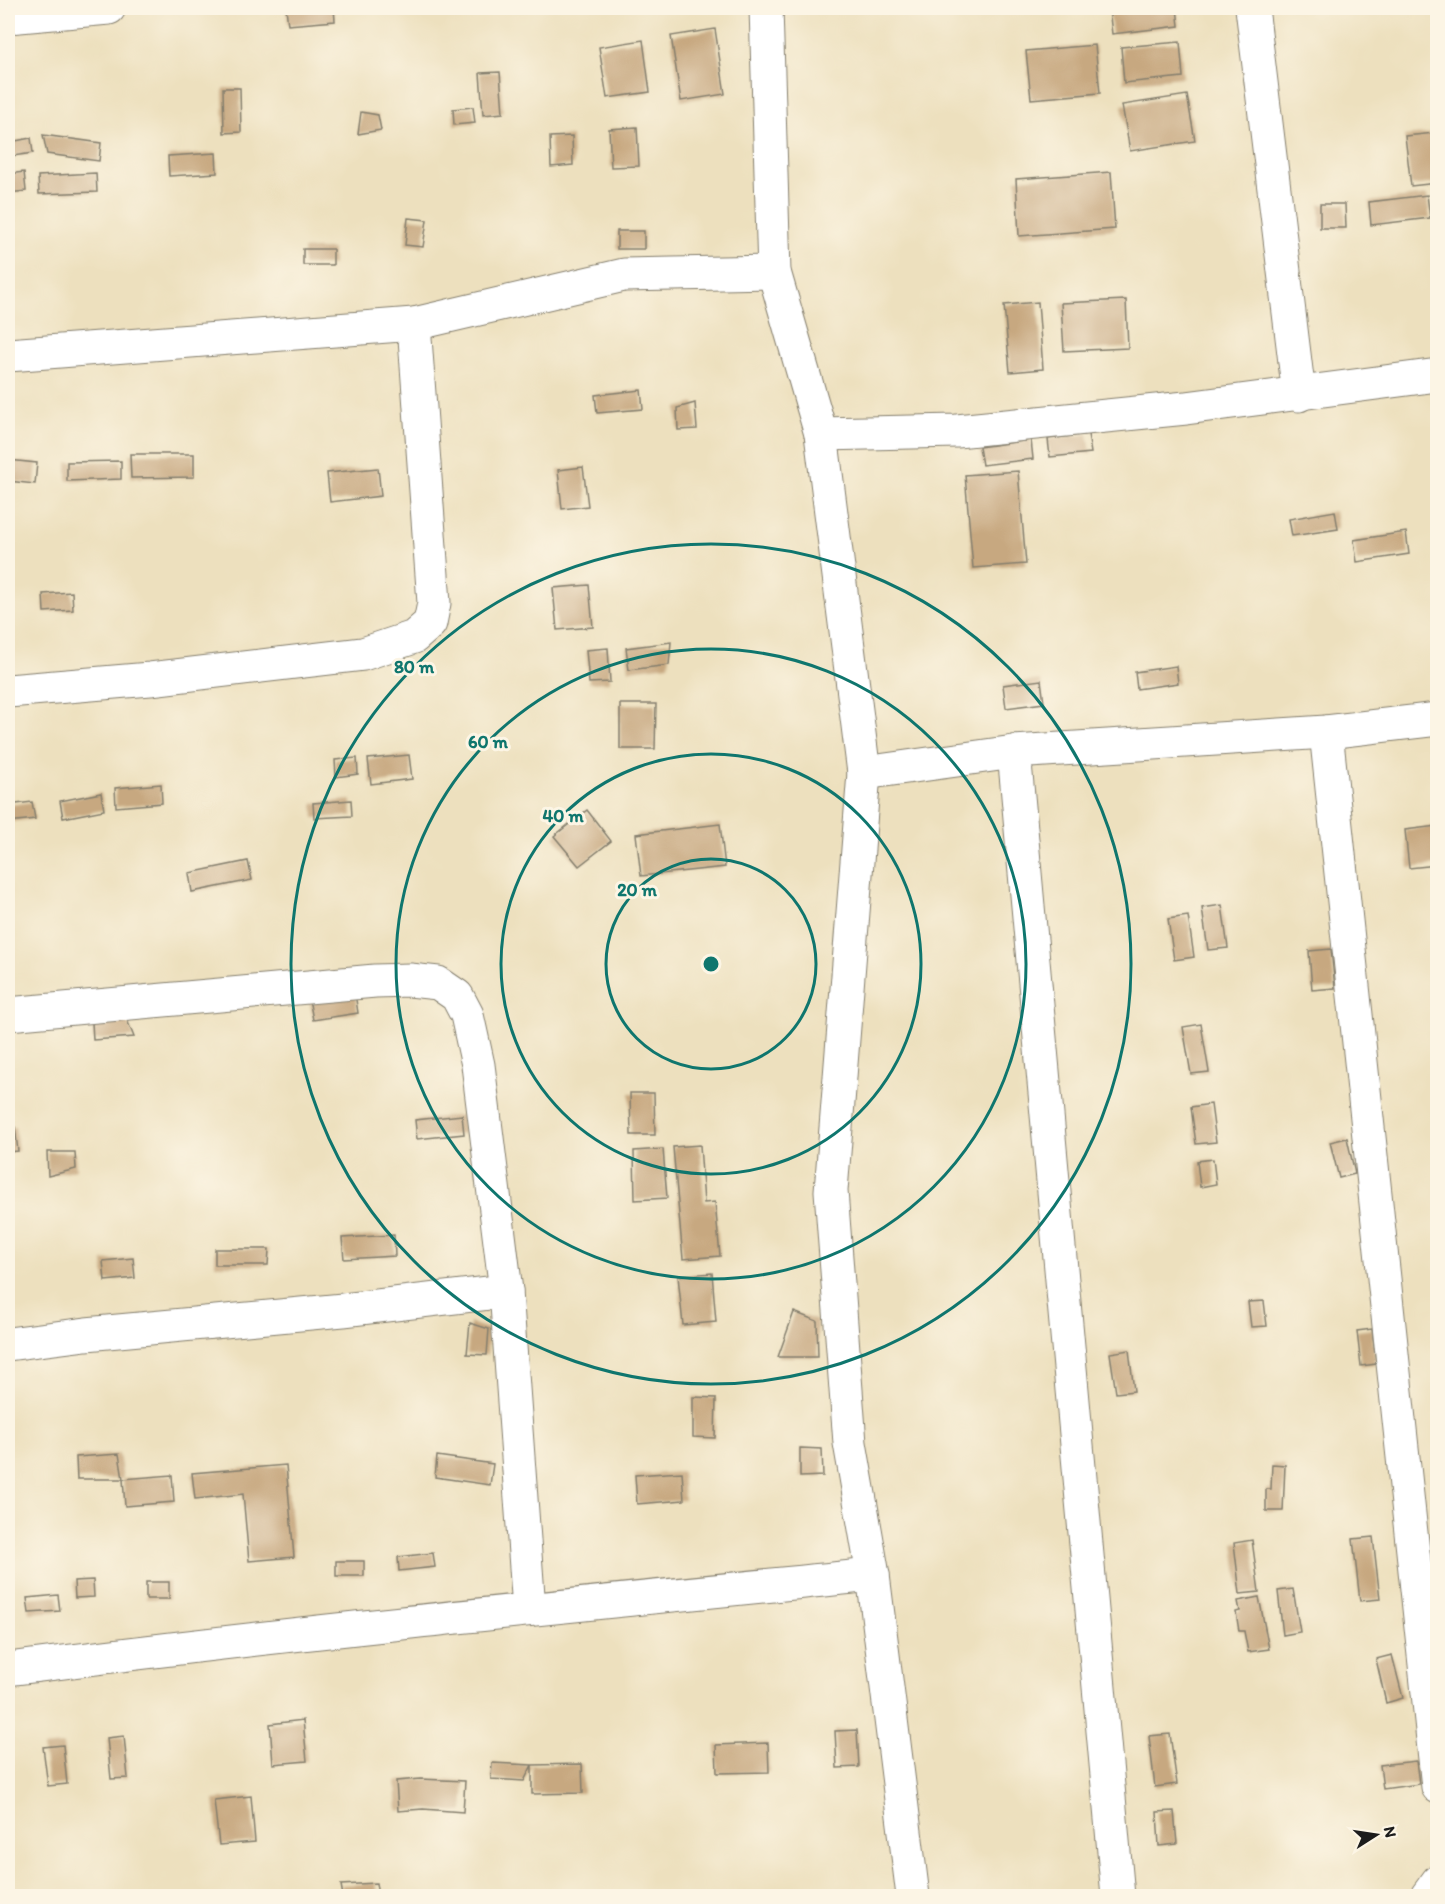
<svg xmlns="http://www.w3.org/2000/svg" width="1445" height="1904" font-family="Itim,sans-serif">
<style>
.building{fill:#c7a880}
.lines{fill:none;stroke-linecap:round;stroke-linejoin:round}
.minor-casing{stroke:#847e6d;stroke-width:35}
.minor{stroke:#fff;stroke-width:33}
.ring{fill:none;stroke:#0f766e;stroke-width:3}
.centre{fill:#0f766e;stroke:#fcf5e5;stroke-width:3}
.ring-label{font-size:18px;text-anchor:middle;font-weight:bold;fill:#0f766e;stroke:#fcf5e5;stroke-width:6;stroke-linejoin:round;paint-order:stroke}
</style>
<rect width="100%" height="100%" fill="#fcf5e5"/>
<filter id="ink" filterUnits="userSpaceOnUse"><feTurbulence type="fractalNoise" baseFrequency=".0167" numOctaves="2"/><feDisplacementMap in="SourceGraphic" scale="12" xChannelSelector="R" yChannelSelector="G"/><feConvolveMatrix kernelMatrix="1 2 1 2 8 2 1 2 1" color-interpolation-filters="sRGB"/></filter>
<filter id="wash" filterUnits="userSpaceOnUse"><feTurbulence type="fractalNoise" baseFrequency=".008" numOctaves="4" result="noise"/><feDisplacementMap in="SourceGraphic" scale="24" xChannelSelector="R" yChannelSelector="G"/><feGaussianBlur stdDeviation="1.35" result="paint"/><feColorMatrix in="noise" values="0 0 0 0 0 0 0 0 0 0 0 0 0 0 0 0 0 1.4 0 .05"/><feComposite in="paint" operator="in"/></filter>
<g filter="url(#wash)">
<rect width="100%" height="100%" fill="#ede0be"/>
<g id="blocks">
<g class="building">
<polygon points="286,8 334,8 335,21 288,25"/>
<polygon points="1109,8 1177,8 1179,26 1112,34"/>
<polygon points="715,29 725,94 681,101 671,36"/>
<polygon points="643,40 650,92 607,98 599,47"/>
<polygon points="1180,42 1183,77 1124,83 1121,47"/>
<polygon points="1095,45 1100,93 1031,99 1026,51"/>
<polygon points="500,72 503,113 483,115 480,73"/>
<polygon points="223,88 240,88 241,132 224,133"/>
<polygon points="1187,95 1195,141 1130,151 1122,105"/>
<polygon points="473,107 475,123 454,125 453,109"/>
<polygon points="361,112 378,115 381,130 358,134"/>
<polygon points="637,127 639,166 611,167 609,129"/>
<polygon points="1435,133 1437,183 1411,186 1405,136"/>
<polygon points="43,135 101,143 99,161 47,154"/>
<polygon points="572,136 573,165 551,167 550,137"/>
<polygon points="31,138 33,153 13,156 10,142"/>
<polygon points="216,153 217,173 169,176 168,156"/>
<polygon points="24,172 26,191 8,193 8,174"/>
<polygon points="1111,172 1115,229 1019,236 1016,179"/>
<polygon points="96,173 97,192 39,194 38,176"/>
<polygon points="1427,195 1430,218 1371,225 1369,202"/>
<polygon points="1320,204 1345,204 1346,228 1320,228"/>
<polygon points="408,218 427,220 423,247 405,245"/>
<rect x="617" y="231" width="27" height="18"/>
<rect x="303" y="249" width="30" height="16"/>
<polygon points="1126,300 1128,348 1064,351 1061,303"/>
<polygon points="1038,302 1043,369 1010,372 1004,305"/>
<polygon points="641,390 643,409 597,413 595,395"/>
<polygon points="695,403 697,429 678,430 677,408"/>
<polygon points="1088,434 1091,453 1050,457 1048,439"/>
<polygon points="1031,440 1033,459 982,465 979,447"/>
<polygon points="130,454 194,454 194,477 131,478"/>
<polygon points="8,460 37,463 35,484 8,481"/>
<polygon points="121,461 121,479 67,481 67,462"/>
<polygon points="583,467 588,506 562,509 558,470"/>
<polygon points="378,468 381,496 330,502 327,473"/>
<polygon points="1018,471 1026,564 973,568 965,475"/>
<polygon points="1335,511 1338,529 1292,536 1289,519"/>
<polygon points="1406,532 1409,554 1357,562 1354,540"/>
<polygon points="589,585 593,627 557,630 553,588"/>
<polygon points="72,592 73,610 44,612 43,594"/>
<polygon points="671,642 669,665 629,670 626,648"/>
<polygon points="608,648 610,682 589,683 586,650"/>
<polygon points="1176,666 1178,683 1137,689 1135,672"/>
<polygon points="1041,680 1044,703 1006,708 1003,685"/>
<polygon points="620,704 656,704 655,749 620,749"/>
<polygon points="409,755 412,779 371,784 368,759"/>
<polygon points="357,758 358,774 336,777 335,760"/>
<polygon points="161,784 162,803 116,807 115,788"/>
<polygon points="101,793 104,810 63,818 60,801"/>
<polygon points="351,800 352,816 314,818 313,803"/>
<polygon points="32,802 35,819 8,822 8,805"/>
<polygon points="587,810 611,841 579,866 554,836"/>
<polygon points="720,824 725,867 641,876 636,834"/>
<polygon points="1437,826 1437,865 1409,868 1405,830"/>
<polygon points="248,861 252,880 192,892 189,873"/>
<polygon points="1222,905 1228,948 1208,950 1202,908"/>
<polygon points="1188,916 1194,957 1174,960 1168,919"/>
<polygon points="1331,949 1335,988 1312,990 1309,951"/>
<polygon points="355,993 358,1013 313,1020 309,999"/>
<polygon points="127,1020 134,1037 93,1040 92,1022"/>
<polygon points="1201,1024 1209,1072 1191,1074 1183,1027"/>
<polygon points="630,1093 654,1093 655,1135 631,1135"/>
<polygon points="1211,1104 1216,1142 1196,1144 1191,1107"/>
<polygon points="462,1115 464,1134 417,1139 415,1120"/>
<polygon points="15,1127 18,1151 8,1152 8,1128"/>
<polygon points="1347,1138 1355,1174 1339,1178 1330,1142"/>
<polygon points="700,1145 704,1203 715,1202 720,1256 683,1259 673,1147"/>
<polygon points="663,1149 667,1198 635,1200 634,1151"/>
<polygon points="47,1152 75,1152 76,1169 48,1176"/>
<polygon points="1213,1159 1216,1184 1200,1187 1197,1161"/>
<polygon points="394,1235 395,1256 344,1259 342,1238"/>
<polygon points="215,1249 269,1249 268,1265 215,1265"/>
<polygon points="133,1258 135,1278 105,1281 103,1261"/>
<polygon points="712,1273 716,1322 683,1325 678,1276"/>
<polygon points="1264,1301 1267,1326 1251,1327 1248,1302"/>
<polygon points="794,1312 817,1321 818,1357 778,1357"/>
<polygon points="470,1323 489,1329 487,1355 467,1354"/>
<polygon points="1372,1329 1376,1364 1361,1366 1357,1331"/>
<polygon points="1129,1350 1134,1391 1116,1393 1110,1353"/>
<polygon points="693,1397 716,1398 715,1438 693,1437"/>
<polygon points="800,1448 822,1449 823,1476 800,1477"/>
<polygon points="119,1454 123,1479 172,1475 174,1502 125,1506 123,1479 77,1479 76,1457"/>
<polygon points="437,1456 493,1464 490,1485 435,1477"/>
<polygon points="1272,1464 1285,1465 1283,1511 1266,1511 1266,1489 1271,1489"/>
<polygon points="286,1465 294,1557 249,1561 243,1494 195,1499 192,1473"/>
<polygon points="682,1472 684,1500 637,1504 635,1475"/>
<polygon points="1373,1537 1380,1599 1360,1601 1353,1539"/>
<polygon points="1252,1540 1259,1592 1240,1594 1234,1543"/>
<polygon points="433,1553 435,1567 399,1571 398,1557"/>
<rect x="336" y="1561" width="28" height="15"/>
<polygon points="93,1580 94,1597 75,1598 74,1581"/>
<rect x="146" y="1582" width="23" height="17"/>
<polygon points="1293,1589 1300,1632 1283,1635 1278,1591"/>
<polygon points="58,1595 60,1611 29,1613 27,1598"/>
<polygon points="1259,1597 1269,1649 1248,1652 1244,1631 1239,1631 1236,1612 1240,1611 1238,1601"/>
<polygon points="1392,1655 1403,1698 1386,1703 1376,1659"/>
<polygon points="303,1720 307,1761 273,1764 270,1724"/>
<polygon points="857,1730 859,1767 837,1768 835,1731"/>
<polygon points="1170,1734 1177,1784 1155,1787 1149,1736"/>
<polygon points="124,1736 128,1778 111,1779 107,1738"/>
<polygon points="768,1743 769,1772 717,1773 716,1745"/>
<polygon points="63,1745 67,1784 48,1786 43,1747"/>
<polygon points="9,1756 11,1777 8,1777 8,1757"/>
<polygon points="1416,1761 1419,1784 1383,1789 1380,1765"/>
<polygon points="492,1763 532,1765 582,1764 583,1793 532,1794 532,1765 524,1781 491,1779"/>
<polygon points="420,1779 465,1781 463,1812 423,1809 398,1811 396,1781"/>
<polygon points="251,1796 255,1842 219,1845 214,1800"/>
<polygon points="1174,1811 1177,1844 1159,1846 1157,1812"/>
<polygon points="376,1883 378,1896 343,1896 341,1885"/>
</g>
</g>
</g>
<g filter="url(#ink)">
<use href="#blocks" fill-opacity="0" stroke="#847e6d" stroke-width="1.5"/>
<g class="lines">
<defs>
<g id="minor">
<polyline points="766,8 774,272 821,434 864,773 831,1191 850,1443 873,1575 913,1896"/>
<polyline points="1252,8 1299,395"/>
<polyline points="8,17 109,8"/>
<polyline points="8,355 414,324 624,275 774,272"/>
<polyline points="821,434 957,431 1186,408 1438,375"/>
<polyline points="8,691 150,679 363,654 414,637 430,623 434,603 414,324"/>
<polyline points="1326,732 1438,1787"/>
<polyline points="1014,752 1118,1896"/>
<polyline points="864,773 1014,752 1326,732 1438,719"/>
<polyline points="8,1014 375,981 410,980 438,983 457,996 467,1015 478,1065 506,1291 529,1609"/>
<polyline points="8,1344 86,1334 343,1310 506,1291"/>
<path d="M8,1669c287,-37 576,-65 865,-94"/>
<polyline points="1427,1896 1438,1881"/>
</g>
</defs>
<use href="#minor" class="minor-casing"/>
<use href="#minor" class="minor"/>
</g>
</g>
<g class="ring">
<circle cx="711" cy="964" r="105"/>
<circle cx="711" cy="964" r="210"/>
<circle cx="711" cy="964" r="315"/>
<circle cx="711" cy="964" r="420"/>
</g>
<circle cx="711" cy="964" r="9" class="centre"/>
<g class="ring-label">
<text x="414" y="673">80 m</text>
<text x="488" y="748">60 m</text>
<text x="563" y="822">40 m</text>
<text x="637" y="896">20 m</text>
</g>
<rect width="1445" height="1904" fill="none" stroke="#fcf5e5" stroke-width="30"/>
<g transform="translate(1376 1835) rotate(78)" stroke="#fcf5e5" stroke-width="4.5" paint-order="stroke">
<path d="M0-4.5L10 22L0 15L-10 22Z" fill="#1c1c1c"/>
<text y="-9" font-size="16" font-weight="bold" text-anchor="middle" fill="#1c1c1c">N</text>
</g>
</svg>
